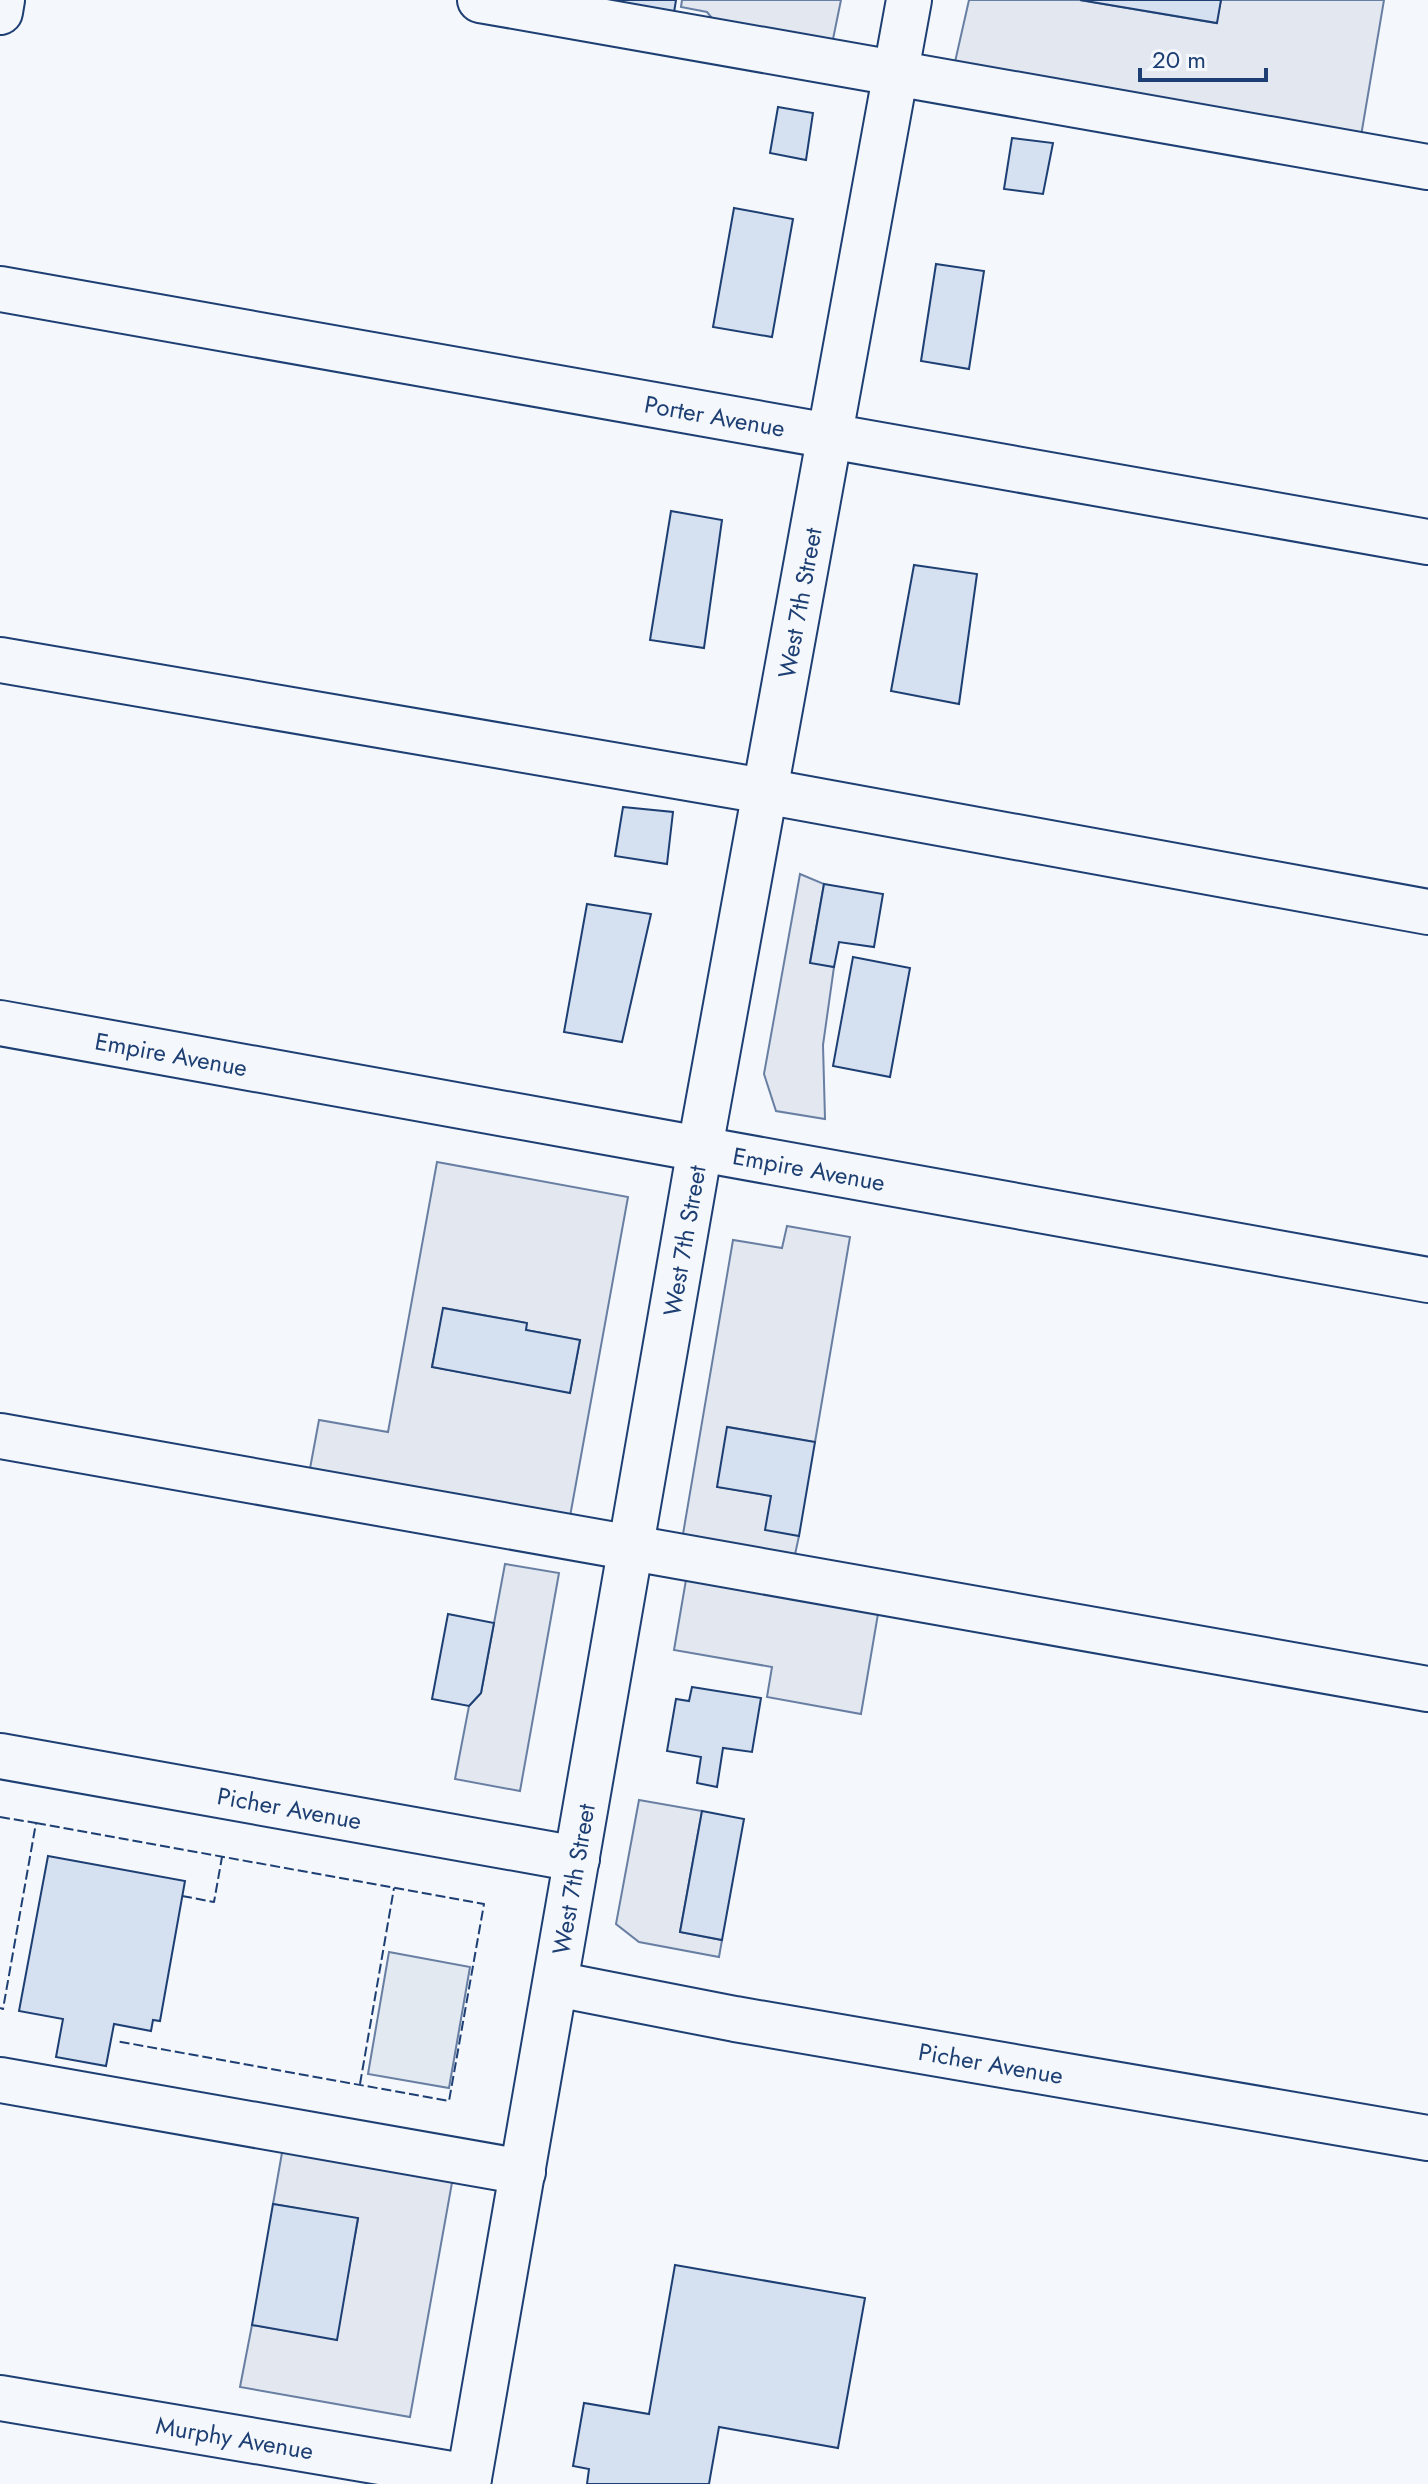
<svg xmlns="http://www.w3.org/2000/svg" width="1428" height="2484" font-family="Jost,sans-serif">
<style>
.green{fill:#e3e9f0;stroke:#687fa3;stroke-width:2}
.parking{fill:#e3e8f0;stroke:#687fa3;stroke-width:2;fill-rule:evenodd}
.building{fill:#d5e0f0;stroke:#1d3f73;stroke-width:2}
.lines{fill:none;stroke-linecap:round;stroke-linejoin:round}
.minor-casing{stroke:#1d3f73;stroke-width:48}
.major-casing{stroke:#1d3f73;stroke-width:48}
.minor{stroke:#f4f7fb;stroke-width:44}
.major{stroke:#f4f7fb;stroke-width:44}
.fence{stroke:#1d3f73;stroke-width:2;stroke-dasharray:10 4;stroke-linecap:butt}
.labels{text-anchor:middle;dominant-baseline:central;stroke-width:6;stroke-linejoin:round;paint-order:stroke}
.street-label{font-size:24px;fill:#1d3f73;stroke:#f4f7fb}
</style>
<rect width="100%" height="100%" fill="#f4f7fb"/>
<polygon class="green" points="389,1952 470,1967 449,2088 368,2074"/>
<g class="parking">
<polygon points="682,0 841,0 832,44 716,23 707,12 681,7"/>
<polygon points="969,0 1080,0 1216,23 1221,0 1384,0 1361,136 955,62"/>
<polygon points="800,874 824,884 810,962 834,967 823,1045 825,1119 776,1111 764,1074"/>
<path d="M437,1162l191,35 -59,325 -260,-48 10,-54 69,12zM444,1308l82,15v7l54,10 -10,52 -138,-25z"/>
<polygon points="787,1226 850,1237 815,1442 728,1427 718,1487 771,1496 799,1536 794,1559 682,1540 733,1240 782,1248"/>
<polygon points="505,1564 559,1573 520,1791 455,1779 469,1706 481,1693"/>
<polygon points="687,1574 879,1608 861,1714 767,1697 772,1667 674,1650"/>
<polygon points="639,1800 702,1811 680,1932 722,1940 719,1957 639,1942 616,1924"/>
<polygon points="283,2147 453,2177 410,2417 240,2387 252,2325 336,2339 358,2219 273,2204"/>
</g>
<g class="building">
<polygon points="564,0 676,0 673,19"/>
<polygon points="1080,0 1221,0 1217,23"/>
<polygon points="778,107 813,113 806,160 770,153"/>
<polygon points="1012,138 1053,143 1043,194 1004,189"/>
<polygon points="734,208 793,219 772,337 713,327"/>
<polygon points="936,264 984,271 969,369 921,361"/>
<polygon points="671,511 722,520 704,648 650,640"/>
<polygon points="914,565 977,574 959,704 891,691"/>
<polygon points="623,807 673,812 667,864 615,856"/>
<polygon points="824,884 883,894 874,947 839,942 834,967 810,963"/>
<polygon points="587,904 651,914 622,1042 564,1032"/>
<polygon points="853,957 910,968 890,1077 833,1066"/>
<polygon points="443,1308 527,1323 526,1330 580,1340 570,1393 432,1367"/>
<polygon points="727,1427 815,1442 799,1536 765,1530 771,1496 717,1487"/>
<polygon points="448,1614 494,1623 481,1693 469,1706 432,1699"/>
<polygon points="692,1687 761,1698 752,1752 723,1748 717,1787 697,1783 701,1757 667,1751 676,1699 689,1701"/>
<polygon points="702,1811 744,1819 722,1940 680,1932"/>
<polygon points="48,1856 185,1881 160,2021 153,2020 151,2031 114,2024 106,2066 56,2057 63,2019 19,2011"/>
<polygon points="273,2204 358,2218 337,2340 252,2325"/>
<polygon points="675,2265 865,2298 838,2448 719,2427 709,2484 587,2484 589,2469 573,2466 584,2403 649,2414"/>
</g>
<g class="lines">
<defs>
<g id="minor">
<polyline points="480,0 1428,167"/>
<polyline points="0,12 2,0"/>
<path id="s1" d="M0,289l1428,253"/>
<polyline points="0,660 764,791 1428,912"/>
<path id="s2" d="M0,1023l1428,257"/>
<polyline points="0,1436 1428,1689"/>
<path id="s3" d="M0,1756l577,103"/>
<path id="s4" d="M556,1984l179,35 693,119"/>
<polyline points="0,2080 523,2172"/>
<path id="s5" d="M0,2398l469,79"/>
</g>
<g id="major">
<path id="s6" d="M468,2484l232,-1336 209,-1148"/>
</g>
</defs>
<use href="#minor" class="minor-casing"/>
<use href="#major" class="major-casing"/>
<use href="#minor" class="minor"/>
<use href="#major" class="major"/>
<g class="fence">
<polyline points="0,1817 36,1823 3,2009 0,2008"/>
<polyline points="36,1823 484,1904 449,2101 116,2041"/>
<polyline points="182,1896 214,1902 222,1857"/>
<polyline points="360,2084 394,1888"/>
</g>
</g>
<g class="labels">
<g class="street-label">
<text stroke="none"><textPath href="#s1" startOffset="726">Porter Avenue</textPath></text>
<text stroke="none"><textPath href="#s6" startOffset="1910">West 7th Street</textPath></text>
<text stroke="none"><textPath href="#s2" startOffset="174">Empire Avenue</textPath></text>
<text stroke="none"><textPath href="#s2" startOffset="822">Empire Avenue</textPath></text>
<text stroke="none"><textPath href="#s6" startOffset="1262">West 7th Street</textPath></text>
<text stroke="none"><textPath href="#s3" startOffset="294">Picher Avenue</textPath></text>
<text stroke="none"><textPath href="#s6" startOffset="614">West 7th Street</textPath></text>
<text stroke="none"><textPath href="#s4" startOffset="442">Picher Avenue</textPath></text>
<text stroke="none"><textPath href="#s5" startOffset="238">Murphy Avenue</textPath></text>
</g>
</g>
<path d="M1140 68v12h126v-12" fill="none" stroke="#1d3f73" stroke-width="4"/>
<text x="1152" y="68" font-size="24" fill="#1d3f73" stroke="#f4f7fb" stroke-width="6" paint-order="stroke">20 m</text>
</svg>
